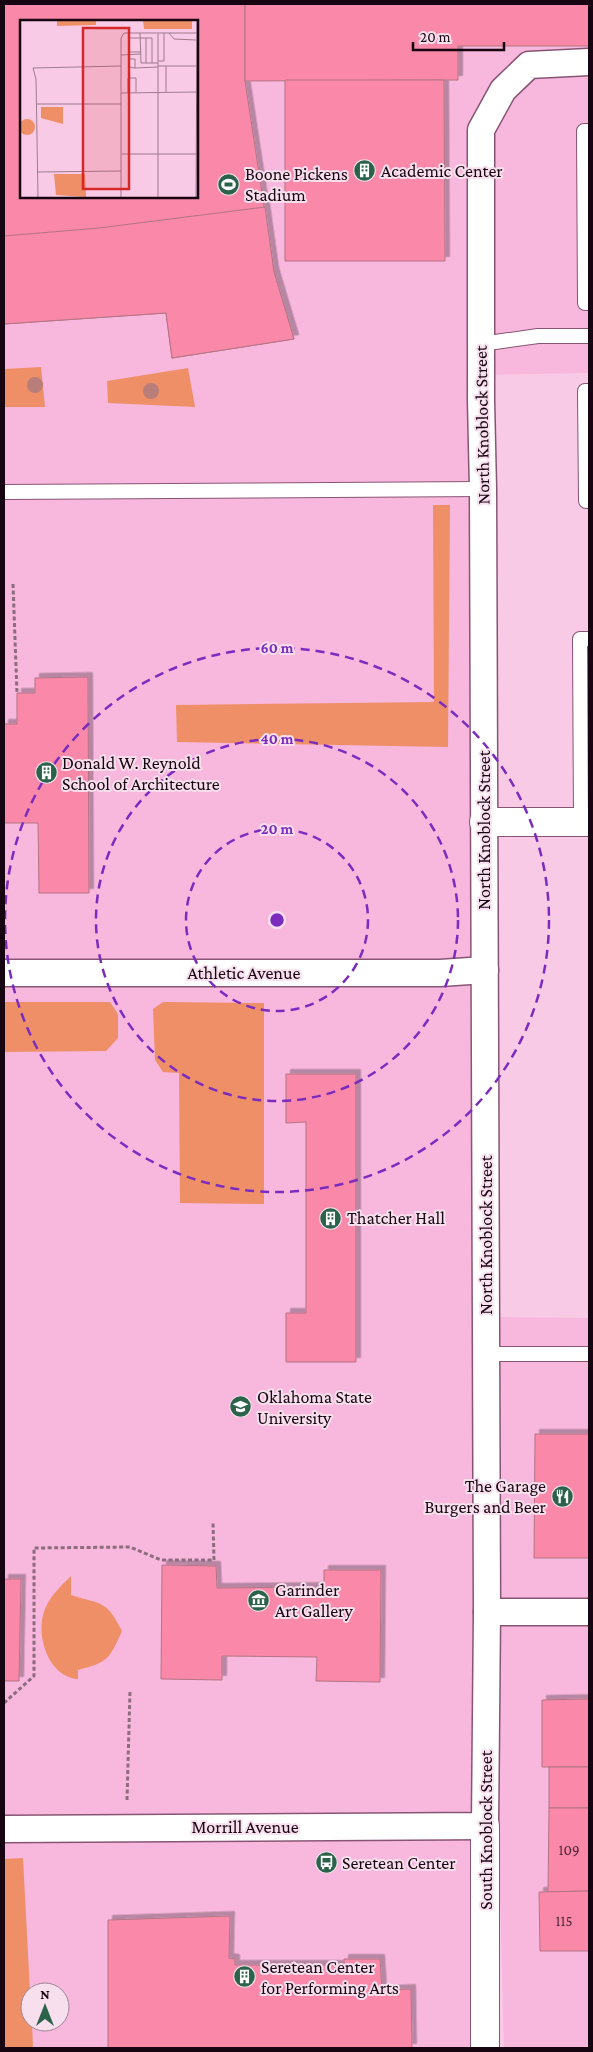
<svg xmlns="http://www.w3.org/2000/svg" width="593" height="2052" font-family="'Crimson Pro',serif">
<style>
.built{fill:#f8b7dd;fill-rule:evenodd}
.green{fill:#ef8f67}
.building{fill:#fa88a8;stroke:#b37585;fill-rule:evenodd;filter:url(#shadow)}
.lines{fill:none;stroke-linecap:round;stroke-linejoin:round}
.service-casing{stroke:#875574;stroke-width:16}
.minor-casing{stroke:#875574;stroke-width:29}
.tertiary-casing{stroke:#875574;stroke-width:30}
.path{stroke:#8d6c7f;stroke-width:3;stroke-dasharray:4 2.5;stroke-linecap:butt}
.service{stroke:#fff;stroke-width:14}
.minor{stroke:#fff;stroke-width:26}
.tertiary{stroke:#fff;stroke-width:28}
.tree{fill:#b97e7a}
.ring{fill:none;stroke:#7b2cbf;stroke-width:2.5;stroke-dasharray:9 6}
.labels{text-anchor:middle;dominant-baseline:central;stroke-width:4;stroke-linejoin:round;paint-order:stroke}
.number-label{font-size:15px;fill:#502637}
.poi-label{font-size:18px;fill:#170511;stroke:#f7dfed;text-anchor:start}
.street-label{font-size:18px;fill:#170511;stroke:#f7dfed}
.inset-road{fill:none;stroke:#9f7b90;stroke-width:1}
.view{fill:#d62828;fill-opacity:0.15;stroke:#d62828;stroke-width:2.5}
.inset-edge{fill:none;stroke:#170511;stroke-width:2.5}
.centre{fill:#7b2cbf;stroke:#f7dfed;stroke-width:2.5}
.ring-label{font-size:15px;text-anchor:middle;font-weight:bold;fill:#7b2cbf;stroke:#f7dfed;stroke-width:4;stroke-linejoin:round;paint-order:stroke}
</style>
<defs>
<filter id="shadow"><feDropShadow dx="4.5" dy="-4.5" stdDeviation="0" flood-color="#0004"/></filter>
</defs>
<rect width="100%" height="100%" fill="#f9cae5"/>
<g class="built">
<path d="M4,4h585v369l-105,2 -10,1673h-470zM21,21h175v175h-175zM30,1992h30v30h-30z"/>
<polygon points="485,1317 589,1318 589,2048 504,2048"/>
</g>
<g class="green">
<polygon points="41,367 45,407 4,407 4,369"/>
<polygon points="188,368 195,407 108,403 107,381"/>
<polygon points="433,505 450,505 448,747 177,742 176,705 434,702"/>
<polygon points="4,1002 110,1002 118,1014 118,1038 106,1051 4,1052"/>
<polygon points="163,1002 264,1003 264,1204 180,1203 179,1073 163,1072 155,1060 153,1009"/>
<path d="M71,1576v19c32,10 35,5 51,36 -13,28 -13,31 -44,39v9c-31,-2 -44,-48 -32,-72 6,-13 15,-21 25,-31z"/>
<polygon points="23,1858 30,1992 30,2022 32,2022 33,2048 4,2048 4,1859"/>
</g>
<g class="building">
<path d="M4,4h241v77l29,191 20,67 -122,19 -6,-45 -162,11zM21,21h175v175h-175z"/>
<polygon points="245,4 589,4 589,46 458,46 458,80 245,81"/>
<polygon points="285,80 444,80 445,261 285,261"/>
<polygon points="265,207 274,272 294,339 172,358 166,313 4,324 4,236 99,228"/>
<polygon points="88,677 89,893 39,893 38,823 4,823 4,724 17,724 17,693 35,693 35,678"/>
<polygon points="286,1074 356,1074 356,1362 286,1362 286,1313 306,1313 306,1122 286,1123"/>
<polygon points="535,1434 589,1434 589,1558 534,1558"/>
<polygon points="162,1565 216,1566 217,1588 324,1587 324,1570 381,1570 380,1682 316,1681 317,1657 222,1656 222,1680 161,1679"/>
<polygon points="4,1579 21,1579 19,1681 4,1681"/>
<polygon points="589,1699 589,1767 542,1767 542,1700"/>
<rect x="549" y="1767" width="40" height="41"/>
<polygon points="549,1808 589,1808 589,1891 548,1892"/>
<polygon points="589,1891 589,1951 540,1951 539,1892"/>
<polygon points="230,1916 229,1958 235,1959 235,1965 344,1965 344,1959 380,1959 382,1990 411,1989 412,2048 108,2048 108,1920"/>
</g>
<g class="lines">
<defs>
<g id="service">
<polyline points="589,131 584,131 585,303 589,303"/>
<polyline points="481,344 538,336 589,336"/>
<polyline points="589,391 585,391 586,501 589,501"/>
<polyline points="4,492 483,489"/>
<polyline points="581,822 580,639 589,639"/>
<polyline points="486,1354 589,1354"/>
</g>
<g id="minor">
<polyline points="4,973 440,973 485,970"/>
<polyline points="487,1612 589,1612"/>
<polyline points="4,1829 485,1826 487,1612 483,489 481,400 481,130 503,90 529,65 589,62"/>
</g>
<g id="tertiary">
<polyline points="484,822 589,822"/>
<polyline points="485,2048 485,1826"/>
</g>
</defs>
<use href="#service" class="service-casing"/>
<use href="#minor" class="minor-casing"/>
<use href="#tertiary" class="tertiary-casing"/>
<g class="path">
<polyline points="13,584 17,693"/>
<polyline points="4,1703 34,1676 34,1548 130,1547 161,1560 214,1560 213,1522"/>
<polyline points="127,1800 130,1691"/>
</g>
<use href="#service" class="service"/>
<use href="#minor" class="minor"/>
<use href="#tertiary" class="tertiary"/>
</g>
<g class="tree">
<circle cx="35" cy="385" r="8"/>
<circle cx="151" cy="391" r="8"/>
</g>
<g class="ring">
<circle cx="277" cy="920" r="91"/>
<circle cx="277" cy="920" r="181"/>
<circle cx="277" cy="920" r="272"/>
</g>
<defs>
<symbol id="building-disc" viewBox="-11 -11 22 22"><circle r="9.5" fill="#2a624a" stroke="#f7dfed"/><path d="M-4-6H4V6H1V3H-1V6H-4ZM-2.5-4.3h1.7v1.8h-1.7ZM.8-4.3h1.7v1.8H.8ZM-2.5-1h1.7V.8h-1.7ZM.8-1h1.7V.8H.8Z" fill="#fff"/></symbol>
<symbol id="stadium-disc" viewBox="-11 -11 22 22"><circle r="9.5" fill="#2a624a" stroke="#f7dfed"/><path d="M0-5a6.5 5 0 1 0 0 10a6.5 5 0 1 0 0-10ZM-3.5-1.8h7v3.6h-7Z" fill="#fff"/></symbol>
<symbol id="university-disc" viewBox="-11 -11 22 22"><circle r="9.5" fill="#2a624a" stroke="#f7dfed"/><path d="M0-5L7-2L0 1L-7-2ZM-4 1L0 2.5L4 1V4Q0 6-4 4Z" fill="#fff"/></symbol>
<symbol id="restaurant-disc" viewBox="-11 -11 22 22"><circle r="9.5" fill="#2a624a" stroke="#f7dfed"/><path d="M-5-6h1v4h1v-4h1v4h1v-4h1v5L-1.5 .5V6h-2V.5L-5-1ZM5-6V6H3V1.5H1.5Q1.5-4 5-6Z" fill="#fff"/></symbol>
<symbol id="museum-disc" viewBox="-11 -11 22 22"><circle r="9.5" fill="#2a624a" stroke="#f7dfed"/><path d="M0-6L6-3V-2H-6V-3ZM-5-1h2V3h-2ZM-1-1h2V3h-2ZM3-1h2V3H3ZM-6 4H6V6H-6Z" fill="#fff"/></symbol>
<symbol id="bus-disc" viewBox="-11 -11 22 22"><circle r="9.5" fill="#2a624a" stroke="#f7dfed"/><path d="M-5-6H5V4H4V6H2V4H-2V6H-4V4H-5ZM-3.5-4V0h7V-4ZM-3.5 1.2v1.5H-2V1.2ZM2 1.2v1.5H3.5V1.2Z" fill="#fff"/></symbol>
</defs>
<g fill-rule="evenodd">
<use href="#building-disc" x="352" y="158" width="25" height="25"/>
<use href="#stadium-disc" x="216" y="172" width="25" height="25"/>
<use href="#building-disc" x="34" y="760" width="25" height="25"/>
<use href="#building-disc" x="318" y="1206" width="25" height="25"/>
<use href="#university-disc" x="228" y="1394" width="25" height="25"/>
<use href="#restaurant-disc" x="550" y="1484" width="25" height="25"/>
<use href="#museum-disc" x="246" y="1588" width="25" height="25"/>
<use href="#bus-disc" x="314" y="1850" width="25" height="25"/>
<use href="#building-disc" x="232" y="1964" width="25" height="25"/>
</g>
<g class="labels">
<g class="number-label">
<text x="569" y="1850">109</text>
<text x="564" y="1921">115</text>
</g>
<g class="poi-label">
<text x="381" y="171">Academic Center</text>
<text x="245" y="174">Boone Pickens<tspan x="245" dy="21">Stadium</tspan></text>
<text x="62" y="763">Donald W. Reynold<tspan x="62" dy="21">School of Architecture</tspan></text>
<text x="347" y="1218">Thatcher Hall</text>
<text x="257" y="1397">Oklahoma State<tspan x="257" dy="21">University</tspan></text>
<text x="546" y="1486" text-anchor="end">The Garage<tspan x="546" dy="21">Burgers and Beer</tspan></text>
<text x="275" y="1590">Garinder<tspan x="275" dy="21">Art Gallery</tspan></text>
<text x="342" y="1863">Seretean Center</text>
<text x="261" y="1967">Seretean Center<tspan x="261" dy="21">for Performing Arts</tspan></text>
</g>
<g class="street-label">
<text transform="translate(482 425) rotate(-91)">North Knoblock Street</text>
<text transform="translate(484 830) rotate(-90)">North Knoblock Street</text>
<text x="244" y="973">Athletic Avenue</text>
<text transform="translate(486 1235) rotate(-90)">North Knoblock Street</text>
<text x="245" y="1827">Morrill Avenue</text>
<text transform="translate(486 1830) rotate(-90)">South Knoblock Street</text>
</g>
</g>
<g transform="translate(20 20)">
<rect width="178" height="178" fill="#f9cae5"/>
<path d="M37,0h39v5l-39,1zM123,0h49v9h-48zM43,87v17l-22,-6v-11zM-1 107a8 8 0 1 1 16 0a8 8 0 1 1-16 0ZM34,154h31l1,23 -30,-2z" fill="#ef8f67"/>
<path class="inset-road" d="M120,13l1,30h17M149,13l5,6 22,1M138,14v163M126,18v25M121,32h-12v-14h23v25M101,35l20,-1M138,41h6v-28M138,46h38M146,46v26M115,48l-6,-1v-8h6v9l23,-1M108,72v-14h8v14M101,73l76,-1M16,84h85M102,134h74M17,152l84,-1M18,177l-2,-118 -3,-11 88,-2M101,177v-159l3,-5h74M176,177l1,-177"/>
<path class="view" d="M63,8h46v161h-46z"/>
<rect width="178" height="178" class="inset-edge"/>
</g>
<circle cx="277" cy="920" r="8" class="centre"/>
<g class="ring-label">
<text x="277" y="653">60 m</text>
<text x="277" y="744">40 m</text>
<text x="277" y="834">20 m</text>
</g>
<rect width="593" height="2052" fill="none" stroke="#170511" stroke-width="10"/>
<g transform="translate(45 2007)"><circle r="24" fill="#f7dfed" stroke="#9d8895"/>
<path d="M0-4L9 19L0 12L-9 19Z" fill="#2a624a"/>
<text y="-8" font-size="14" font-weight="bold" text-anchor="middle" fill="#170511">N</text>
</g>
<path d="M413 42v8h91v-8" fill="none" stroke="#170511" stroke-width="2.5"/>
<text x="420" y="42" font-size="15" fill="#170511" stroke="#f7dfed" stroke-width="4" paint-order="stroke">20 m</text>
</svg>
